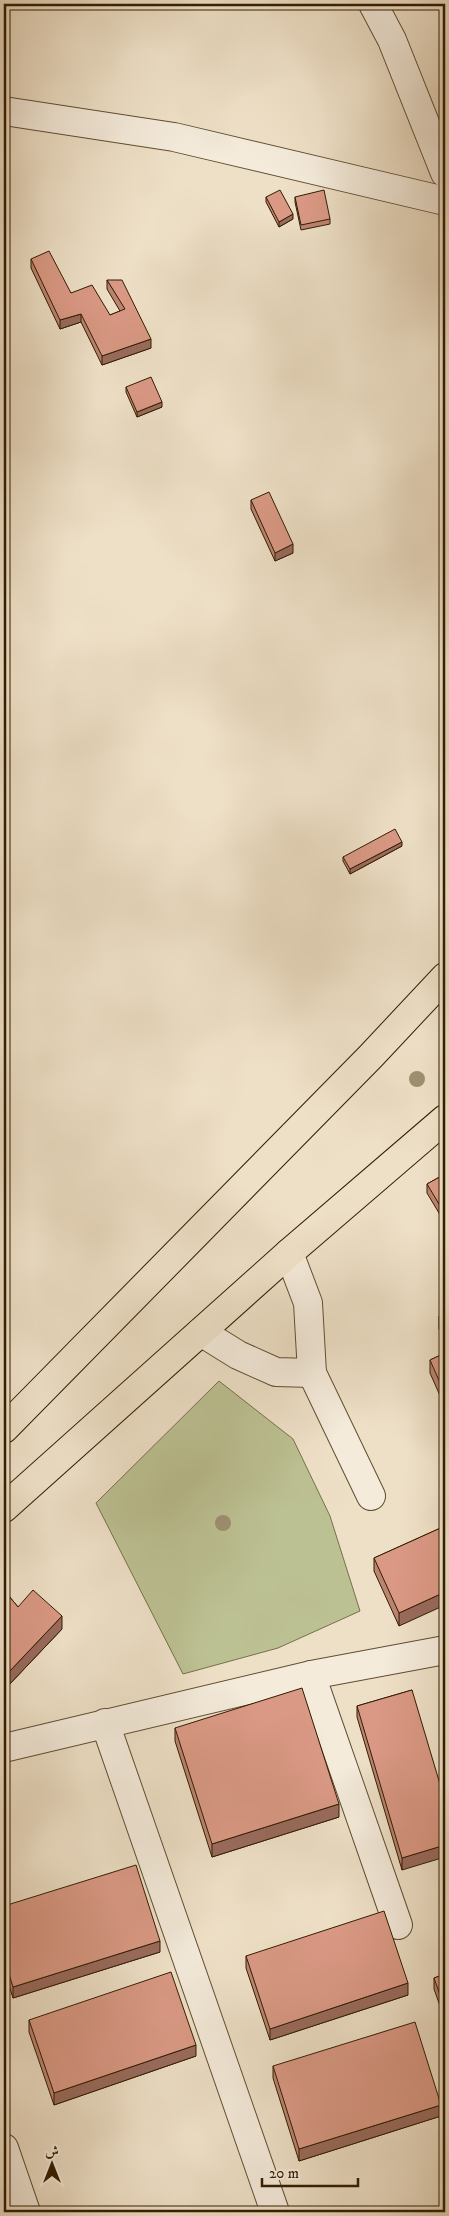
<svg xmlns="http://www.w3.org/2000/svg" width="449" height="2216" font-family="'IM FELL DW Pica',Amiri,serif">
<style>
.green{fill:#bcc193;stroke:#776f4a}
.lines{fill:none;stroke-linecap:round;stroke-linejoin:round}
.minor-casing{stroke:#614e32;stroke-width:30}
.highway-casing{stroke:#321d00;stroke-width:30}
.minor{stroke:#f4ebdb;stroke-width:28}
.highway{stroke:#eee0c7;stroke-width:28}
.tree{fill:#9d9072}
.wall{fill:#bb8472;stroke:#321d00}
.shaded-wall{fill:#996b5d;stroke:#321d00}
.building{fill:#da9985;stroke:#321d00}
</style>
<rect width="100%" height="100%" fill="#eee0c7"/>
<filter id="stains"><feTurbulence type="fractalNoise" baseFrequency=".004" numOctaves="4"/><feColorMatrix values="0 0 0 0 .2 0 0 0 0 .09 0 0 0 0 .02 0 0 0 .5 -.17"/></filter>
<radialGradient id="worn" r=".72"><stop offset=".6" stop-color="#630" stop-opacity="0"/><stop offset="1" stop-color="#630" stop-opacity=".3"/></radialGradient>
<polygon class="green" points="219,1381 293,1439 330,1516 360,1611 278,1648 183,1674 96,1503"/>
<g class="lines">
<defs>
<g id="minor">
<polyline points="373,4 392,40 445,173"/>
<polyline points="4,111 174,137 445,201"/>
<polyline points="289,1253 308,1303 312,1373 371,1496"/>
<polyline points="201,1332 238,1355 276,1372 312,1373"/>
<polyline points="311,1675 398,1925"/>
<polyline points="105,1723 275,2212"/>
<polyline points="4,1748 311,1675 445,1650"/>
<polyline points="4,2148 26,2212"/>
</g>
<g id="highway">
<polyline points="4,1429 371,1056 445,977"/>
<polyline points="4,1508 289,1253 445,1119"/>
</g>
</defs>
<use href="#minor" class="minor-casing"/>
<use href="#highway" class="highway-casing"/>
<use href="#minor" class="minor"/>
<use href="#highway" class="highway"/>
</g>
<g class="tree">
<circle cx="417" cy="1079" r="8"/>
<circle cx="223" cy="1523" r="8"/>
</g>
<g class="wall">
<polygon points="266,197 293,219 279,227 266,202"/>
<polygon points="295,197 330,219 330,224 301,230 295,202"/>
<polygon points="31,259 71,293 110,315 120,311 107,289 107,280 151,348 102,365 81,322 60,329 31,268"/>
<polygon points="126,387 162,407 137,417 126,392"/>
<polygon points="251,500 293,553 275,561 251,509"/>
<polygon points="402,846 350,874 343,861 343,857"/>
<polygon points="445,1174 445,1223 427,1193 427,1184"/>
<polygon points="445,1313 445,1344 439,1329 439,1316"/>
<polygon points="445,1353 445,1407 430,1373 430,1360"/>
<polygon points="445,1526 399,1626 374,1571 374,1558"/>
<polygon points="4,1590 18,1607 62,1629 7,1687 4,1683"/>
<polygon points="412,1690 402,1870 357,1717 357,1706"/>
<polygon points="175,1728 339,1817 212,1857 175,1741"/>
<polygon points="4,1906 160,1952 13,1998 4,1970"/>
<polygon points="246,1956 408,1995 270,2040 246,1968"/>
<polygon points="445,1974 445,2020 434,1989 434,1978"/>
<polygon points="29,2020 196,2056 54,2105 29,2032"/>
<polygon points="273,2066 441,2116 299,2161 273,2078"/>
</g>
<g class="shaded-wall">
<polygon points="293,214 293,219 279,227 279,222"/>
<polygon points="81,314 81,322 60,329 60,320"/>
<polygon points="151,339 151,348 102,365 102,356"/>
<polygon points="162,402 162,407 137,417 137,412"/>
<polygon points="293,544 293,553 275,561 275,553"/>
<polygon points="402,842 402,846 350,874 350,869"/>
<polygon points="445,1592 445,1605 399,1626 399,1613"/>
<polygon points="62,1616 62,1629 7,1687 7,1674"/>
<polygon points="339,1804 339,1817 212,1857 212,1844"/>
<polygon points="445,1845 445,1857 402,1870 402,1858"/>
<polygon points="160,1941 160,1952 13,1998 13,1987"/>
<polygon points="408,1983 408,1995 270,2040 270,2029"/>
<polygon points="196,2045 196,2056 54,2105 54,2093"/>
<polygon points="441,2105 441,2116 299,2161 299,2149"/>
</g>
<g class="building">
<polygon points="280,190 293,214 279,222 266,197"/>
<polygon points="324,190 330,219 301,225 295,197"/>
<polygon points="49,251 71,293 92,285 110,315 125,309 107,280 122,280 151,339 102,356 81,314 60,320 31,259"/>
<polygon points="151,377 162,402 137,412 126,387"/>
<polygon points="269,492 293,544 275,553 251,500"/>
<polygon points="395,829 402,842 350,869 343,857"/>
<polygon points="445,1174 445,1214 427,1184"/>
<polygon points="445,1313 445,1331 439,1316"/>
<polygon points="445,1353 445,1394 430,1360"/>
<polygon points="445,1526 445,1592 399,1613 374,1558"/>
<polygon points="4,1590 18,1607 33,1590 62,1616 7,1674 4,1670"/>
<polygon points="302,1688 339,1804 212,1844 175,1728"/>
<polygon points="412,1690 445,1801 445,1845 402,1858 357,1706"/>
<polygon points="136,1865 160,1941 13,1987 4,1958 4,1906"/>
<polygon points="384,1911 408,1983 270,2029 246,1956"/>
<polygon points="171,1972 196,2045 54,2093 29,2020"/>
<polygon points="445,1974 445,2009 434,1978"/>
<polygon points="415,2022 441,2105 299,2149 273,2066"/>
</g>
<rect width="449" height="2216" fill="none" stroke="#eee0c7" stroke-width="20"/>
<rect x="5" y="5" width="439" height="2206" fill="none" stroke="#321d00" stroke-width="2.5"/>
<rect x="10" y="10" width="429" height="2196" fill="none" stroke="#321d00"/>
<g transform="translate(52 2164)" stroke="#f4ebdb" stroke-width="4" paint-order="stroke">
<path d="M0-4L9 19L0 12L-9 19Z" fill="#321d00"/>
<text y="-8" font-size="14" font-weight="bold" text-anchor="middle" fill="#321d00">ش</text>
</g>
<path d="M262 2178v8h96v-8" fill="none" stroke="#321d00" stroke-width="2.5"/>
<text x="269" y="2178" font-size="15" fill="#321d00" stroke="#f4ebdb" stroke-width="4" paint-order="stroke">20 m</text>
<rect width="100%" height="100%" filter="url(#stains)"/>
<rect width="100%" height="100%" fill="url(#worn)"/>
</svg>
